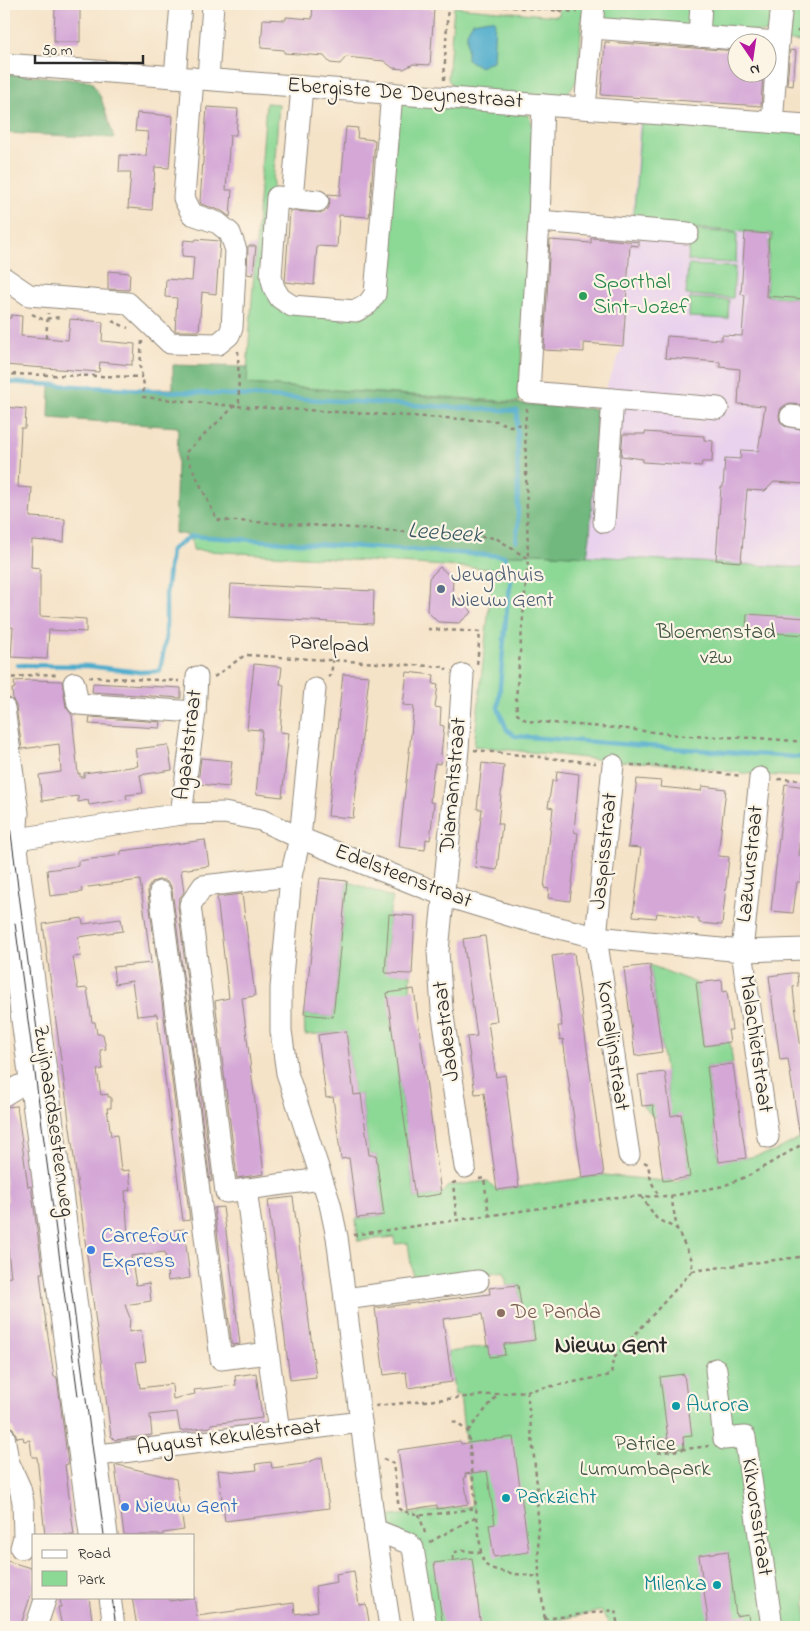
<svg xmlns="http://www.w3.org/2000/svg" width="810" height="1631" font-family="'Indie Flower',sans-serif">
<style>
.built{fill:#e9d2ed}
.green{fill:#8cd895;stroke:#5c8260}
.forest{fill:#71b87e;stroke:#4e7254}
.water{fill:#4daccc;stroke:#3c6c7c}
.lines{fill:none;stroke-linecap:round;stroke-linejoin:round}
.stream{stroke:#4daccc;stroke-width:4.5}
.building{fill:#d4a7d7}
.minor-casing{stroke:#90877a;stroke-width:23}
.path{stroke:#90877a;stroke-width:2.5;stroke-dasharray:4 4;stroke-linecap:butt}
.minor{stroke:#fff;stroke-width:21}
.tram{stroke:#2b2b2b;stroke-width:1}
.leisure-dot{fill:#2e9e5b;stroke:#fcf5e5;stroke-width:2}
.service-dot{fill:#5c6f8a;stroke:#fcf5e5;stroke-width:2}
.shop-dot{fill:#3f7fe0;stroke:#fcf5e5;stroke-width:2}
.education-dot{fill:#8d6e63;stroke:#fcf5e5;stroke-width:2}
.culture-dot{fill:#0f9aa8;stroke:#fcf5e5;stroke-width:2}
.labels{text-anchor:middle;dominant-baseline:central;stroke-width:4.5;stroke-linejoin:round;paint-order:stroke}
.street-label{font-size:22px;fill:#2b2b2b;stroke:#fcf5e5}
.leisure-label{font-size:22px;fill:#27864d;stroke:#fcf5e5;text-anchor:start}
.service-label{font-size:22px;fill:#4e5e75;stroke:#fcf5e5;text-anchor:start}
.park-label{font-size:22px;fill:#435646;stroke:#fcf5e5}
.shop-label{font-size:22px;fill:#366cbe;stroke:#fcf5e5;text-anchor:start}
.education-label{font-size:22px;fill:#785e54;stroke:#fcf5e5;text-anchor:start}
.culture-label{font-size:22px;fill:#0d838f;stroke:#fcf5e5;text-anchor:start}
.water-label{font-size:24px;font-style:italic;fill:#375863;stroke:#fcf5e5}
.neighbourhood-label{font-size:24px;font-weight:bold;fill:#2b2b2b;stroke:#fcf5e5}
</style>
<rect width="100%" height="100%" fill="#fcf5e5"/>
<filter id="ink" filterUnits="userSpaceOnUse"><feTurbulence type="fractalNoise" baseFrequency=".02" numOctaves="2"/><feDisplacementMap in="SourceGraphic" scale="10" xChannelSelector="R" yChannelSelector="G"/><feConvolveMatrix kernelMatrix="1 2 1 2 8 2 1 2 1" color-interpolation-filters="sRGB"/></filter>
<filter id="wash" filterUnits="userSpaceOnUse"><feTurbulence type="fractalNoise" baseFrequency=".0096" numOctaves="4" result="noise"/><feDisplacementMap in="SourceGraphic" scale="20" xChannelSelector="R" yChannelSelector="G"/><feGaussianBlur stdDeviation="1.12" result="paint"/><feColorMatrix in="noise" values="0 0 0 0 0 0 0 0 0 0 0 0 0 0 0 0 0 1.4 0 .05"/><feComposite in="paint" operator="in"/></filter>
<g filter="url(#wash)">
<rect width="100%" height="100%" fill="#f5e3c8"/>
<polygon class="built" points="640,107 806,120 806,568 587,556 590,537 597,409 623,346"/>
<g class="green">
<polygon points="560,4 587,4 582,17 578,80 564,97 455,89 448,79 454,7 556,16 559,15"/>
<polygon points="602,4 695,4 694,28 600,24"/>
<polygon points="706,4 731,4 778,8 775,32 708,32"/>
<polygon points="787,4 806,5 806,42 784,41"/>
<polygon points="266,103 279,104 266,276 276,302 371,309 400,104 528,115 534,127 519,402 246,384"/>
<polygon points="641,120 806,133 806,299 766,296 769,241 772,241 772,234 633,224"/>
<polygon points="690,230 737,233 736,263 688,261"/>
<polygon points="688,265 735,267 733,298 686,295"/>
<polygon points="690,298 729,300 728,319 689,317"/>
<polygon points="191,536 504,556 536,553 806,568 806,777 760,775 658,763 613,761 474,746 493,569 193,550"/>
<polygon points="347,881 393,898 389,914 385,972 411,974 410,990 420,1063 397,1066 405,1124 430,1136 407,1140 415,1198 441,1194 448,1186 488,1181 497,1190 604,1175 663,1181 672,1180 673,1182 680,1181 680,1179 690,1177 681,1115 655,1118 642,1106 669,1103 661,1041 632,1031 659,1027 650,965 696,983 704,1046 730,1042 733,1064 707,1067 719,1161 746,1158 773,1152 806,1135 806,1627 611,1627 601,1611 538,1624 538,1627 431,1627 420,1547 378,1518 472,1506 460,1394 455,1395 448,1352 535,1340 531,1311 522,1312 518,1285 507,1286 504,1272 414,1285 408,1243 395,1244 394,1237 358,1241 356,1219 384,1215 376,1155 369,1155 361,1094 354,1095 346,1032 305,1035 304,1014 333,1017"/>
</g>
<g class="forest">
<polygon points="4,73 91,81 101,98 114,138 4,133"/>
<polygon points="173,365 248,367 247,384 597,409 590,537 587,556 536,553 504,556 191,536 175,533 178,427 49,418 50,386 173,389"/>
</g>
<polygon class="water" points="489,19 495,20 493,61 480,67 467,59 467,32 473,22"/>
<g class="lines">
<g class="stream">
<polyline points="4,382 517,411 518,527 516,541"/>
<polyline points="18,665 88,666 140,672 160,671 166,637 166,595 171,550 191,536 504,556 512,573 507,606 498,708 507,730 515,736 806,758"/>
</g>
</g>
<g id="blocks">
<g class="building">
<polygon points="55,4 80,4 80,42 54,42"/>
<polygon points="313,4 370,4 434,9 430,65 413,64 404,69 393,68 384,61 346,57 340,64 330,63 324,56 284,53 284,50 261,48 263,19 286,20 286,17 312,19"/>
<polygon points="605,42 738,51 738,72 763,72 761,106 601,95"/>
<polygon points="790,50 796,51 793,86 787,85"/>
<polygon points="207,107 238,109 236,135 230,135 226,190 232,190 230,217 222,211 201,204 200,201"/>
<polygon points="137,113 173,116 169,168 155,167 152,210 128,208 131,172 119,172 120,155 146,156 148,132 135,131"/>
<polygon points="346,127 358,128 357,138 375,140 369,217 339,215 337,247 317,246 314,285 285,282 290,211 323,213 328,209 330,203 328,194 340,195"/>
<polygon points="745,232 769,234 766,296 806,299 806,405 787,404 781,408 779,415 780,421 784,426 806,430 806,484 774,482 765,491 747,490 741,562 716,560 721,487 723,487 725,458 740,459 741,450 758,451 765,406 738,404 740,369 720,367 720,362 665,358 667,336 722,340 722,335 742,336 745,295 741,294"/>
<polygon points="591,238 639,242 639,246 630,245 623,346 584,343 584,352 544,350 550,240 591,243"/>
<polygon points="196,239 220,241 216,294 202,292 199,331 175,331 177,298 165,297 166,279 192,281 194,257 182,256 184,240 195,241"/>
<polygon points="248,246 256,246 253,275 247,274"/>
<polygon points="108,271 130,273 129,290 108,289"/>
<polygon points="11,315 22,316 21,336 68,340 70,319 103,322 102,341 135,344 134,360 132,360 132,365 100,362 99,372 4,365 4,318 11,318"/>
<polygon points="4,407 26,409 25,428 21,428 18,487 32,488 30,517 65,519 64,542 32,540 31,567 40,568 40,616 86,619 86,632 49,630 47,659 11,657 13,627 4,627"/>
<polygon points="645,432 704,436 704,440 713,441 712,462 702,462 701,466 643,462 643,459 621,456 623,434 645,434"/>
<polygon points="440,567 453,579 452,598 461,599 472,612 459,623 438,622 427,611 429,578"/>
<polygon points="231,584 374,591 373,624 229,617"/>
<polygon points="747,614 806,618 806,635 746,631"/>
<polygon points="254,664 282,667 280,684 284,685 280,732 289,733 282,797 256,794 262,730 247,729"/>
<polygon points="407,672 434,675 433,684 438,685 435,707 441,708 440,725 444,726 440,764 435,763 433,773 430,802 434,803 430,840 426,839 425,850 399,847 414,706 403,705"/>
<polygon points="343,674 369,676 353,818 328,816"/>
<polygon points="30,680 62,681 66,707 72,715 78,774 80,773 80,777 84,777 84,773 138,766 135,749 168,745 172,770 140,775 143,793 126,795 127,799 89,805 88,800 78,802 78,796 42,801 39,775 61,772 59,744 22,749 16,706 13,700 12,689 15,688 14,681"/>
<polygon points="93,683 181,688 181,698 92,692"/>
<polygon points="90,717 161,722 160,728 89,724"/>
<polygon points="201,758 232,761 229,787 198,784"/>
<polygon points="482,763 504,766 498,824 502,824 497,870 475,867 482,809 477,809"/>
<polygon points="557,771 579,774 574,832 578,833 570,901 548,898 549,889 544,888 553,808 548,807 552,781 556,781"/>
<polygon points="637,779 661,781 660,787 681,789 701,791 702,786 726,789 718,856 729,857 722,925 699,923 699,919 657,913 656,918 633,916 641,848 628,847"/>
<polygon points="785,784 806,787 806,823 803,823 799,855 804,856 801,882 797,882 793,913 771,911"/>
<polygon points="205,840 209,866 181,870 184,892 179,899 178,907 212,1181 210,1182 172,890 170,884 164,880 159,880 152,882 148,888 148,893 190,1220 183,1221 157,1014 137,1016 132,981 115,984 113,967 151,963 140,880 81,888 82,892 50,896 47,870 78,866 78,861 121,855 121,851"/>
<polygon points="320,878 347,881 333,1017 304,1014"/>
<polygon points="242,894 255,996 242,998 264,1174 237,1178 215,1001 229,998 217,897"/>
<polygon points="389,914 415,916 412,974 385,973"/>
<polygon points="82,918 83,924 121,919 123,931 78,937 81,956 73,957 78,989 87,988 92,1022 95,1022 97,1034 103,1034 106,1049 100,1050 103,1069 97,1070 101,1095 108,1094 108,1097 111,1097 111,1108 107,1108 111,1136 117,1135 121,1171 129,1170 131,1190 125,1191 128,1236 184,1229 190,1278 168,1281 165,1252 131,1256 136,1285 149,1283 151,1301 125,1305 130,1318 129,1332 141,1330 146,1361 136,1362 140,1388 172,1384 173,1399 195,1394 194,1390 236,1385 235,1376 256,1373 262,1418 211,1424 211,1427 180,1431 177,1412 150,1415 152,1435 115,1440 111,1436 43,924"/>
<polygon points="485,936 497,1021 488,1022 494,1063 496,1077 505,1075 519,1187 497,1190 484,1093 475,1094 467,1037 477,1036 463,939"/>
<polygon points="574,953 604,1175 582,1178 563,1039 560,1040 558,1026 562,1026 552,956"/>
<polygon points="650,965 662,1052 635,1056 624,968"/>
<polygon points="791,973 797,973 798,986 793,987 794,998 804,1071 806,1070 806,1137 800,1137 788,1059 780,1060 769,976"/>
<polygon points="722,980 723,992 727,991 732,1030 728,1030 730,1042 704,1046 696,983"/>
<polygon points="414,989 441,1194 415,1198 387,993"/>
<polygon points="346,1031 354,1095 361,1094 369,1155 376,1155 384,1215 357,1218 349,1158 341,1159 333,1097 326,1098 318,1035"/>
<polygon points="733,1064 746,1158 719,1162 707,1067"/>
<polygon points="665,1072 671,1116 681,1114 690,1177 663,1181 653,1105 642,1106 638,1075"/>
<polygon points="17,1106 28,1187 31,1186 43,1273 40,1273 44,1309 54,1377 57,1377 68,1464 65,1465 74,1535 45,1535 37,1457 32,1457 30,1440 24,1441 23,1437 17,1438 13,1428 5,1424 4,1413 4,1278 11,1277 4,1217 4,1202 8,1201 4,1172 4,1114 6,1114 5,1107"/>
<polygon points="293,1197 316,1377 290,1380 268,1200"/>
<polygon points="223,1207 240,1344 232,1345 214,1208"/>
<polygon points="518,1285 522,1312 531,1311 535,1340 504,1344 505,1355 490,1357 489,1346 487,1346 482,1314 443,1319 452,1382 408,1388 406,1372 384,1375 375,1308 490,1294 489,1288"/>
<polygon points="684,1374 692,1436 683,1437 684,1448 664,1450 663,1439 668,1439 660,1377"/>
<polygon points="513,1437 529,1552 494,1557 489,1525 495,1524 487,1471 465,1474 466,1477 464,1477 468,1504 437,1509 437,1505 407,1510 398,1450 460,1441 461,1444"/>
<polygon points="322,1457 329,1508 225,1521 218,1470 239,1472 257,1470 256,1464 271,1462 272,1468 303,1464"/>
<polygon points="118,1465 176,1479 184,1530 163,1533 163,1535 124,1535 115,1466"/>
<polygon points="728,1551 736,1616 748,1614 750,1627 709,1627 699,1555"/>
<polygon points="472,1558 481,1627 443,1627 434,1563"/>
<polygon points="4,1560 34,1569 34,1586 20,1627 4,1627"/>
<polygon points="354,1571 359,1605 366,1604 370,1627 137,1627 132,1597 169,1597 170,1601 194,1597 197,1616 294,1603 295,1614 318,1611 315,1586 337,1582 336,1574"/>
<polygon points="60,1597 89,1597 93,1627 62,1627 58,1607 61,1607"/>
</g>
</g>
</g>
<g filter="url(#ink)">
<use href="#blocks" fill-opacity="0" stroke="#90877a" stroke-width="1"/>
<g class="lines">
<defs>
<g id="minor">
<polyline points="592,28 778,42 782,4"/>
<polyline points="699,37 701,4"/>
<polyline points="4,64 806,125"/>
<polyline points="175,77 181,4"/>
<polyline points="208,79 213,4"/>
<polyline points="543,105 539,221 529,392 718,408"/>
<polyline points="585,108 594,4"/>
<polyline points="773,111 778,42"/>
<polyline points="292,199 302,87"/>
<polyline points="318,201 277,197 271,276 274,288 280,298 292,306 356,311 368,304 375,294 392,93"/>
<polyline points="539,221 688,233"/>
<polyline points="4,278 29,295 128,303 170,343 218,344 229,335 232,328 236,250 230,233 218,223 192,214 184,198 193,78"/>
<polyline points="791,416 806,418"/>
<polyline points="604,522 613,399"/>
<polyline points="463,675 458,749 438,951 442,1009 465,1167"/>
<polyline points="74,683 78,704 195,712"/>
<polyline points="315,689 300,838 291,876 281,988 281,1031 287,1073 330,1204 337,1237 375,1530"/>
<polyline points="4,708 18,813 16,838 20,874 107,1535"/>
<polyline points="613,765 596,937 629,1155"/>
<polyline points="760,778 742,951 768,1137"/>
<polyline points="181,814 195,712 197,677"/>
<polyline points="4,841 181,814 224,813 261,820 300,838 443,895 518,918 596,937 742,951 806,949"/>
<polyline points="291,876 203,886 190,905 226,1192 321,1179"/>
<polyline points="4,883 90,1535"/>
<polyline points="160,892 221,1359 268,1353"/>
<polyline points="4,1095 19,1086 30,1084"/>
<polyline points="246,1189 279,1432"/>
<polyline points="345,1299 478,1281"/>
<polyline points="716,1369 724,1439 745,1437 772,1627"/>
<polyline points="4,1436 8,1461 20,1488 23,1502 24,1537 21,1548"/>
<polyline points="83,1457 361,1422"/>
<polyline points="110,1597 114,1627"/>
<polyline points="36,1627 46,1597"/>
<polyline points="390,1627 375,1530 408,1543 413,1548 426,1627"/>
</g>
</defs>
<use href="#minor" class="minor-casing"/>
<g class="path">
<polyline points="472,4 577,12"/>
<polyline points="558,11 558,4"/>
<polyline points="797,31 806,24"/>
<polyline points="444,80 448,4"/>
<polyline points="32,314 42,319 62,317"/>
<polyline points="112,321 128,328"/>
<polyline points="46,338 48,313"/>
<polyline points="142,341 140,367 144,385 143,397 234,406 497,421 510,426 525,424"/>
<polyline points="238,351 239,402 185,453 217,520 311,525 496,538 528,559 516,699 517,714 527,721 628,729 685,736 758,738 806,742"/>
<polyline points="4,374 142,377"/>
<polyline points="527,408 525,424 528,559"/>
<polyline points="428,629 480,632 477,665"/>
<polyline points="89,677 179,681"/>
<polyline points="214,677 245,655 446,667 446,670"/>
<polyline points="328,677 331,675 333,660"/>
<polyline points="4,679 38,674 59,675"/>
<polyline points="4,681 6,692"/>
<polyline points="474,750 596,763"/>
<polyline points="631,765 658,766 742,776"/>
<polyline points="778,779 806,780"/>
<polyline points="644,1162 648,1164 651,1181 658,1195"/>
<polyline points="479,1179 484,1178 489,1216"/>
<polyline points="456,1182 453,1183 457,1221"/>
<polyline points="641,1196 657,1219 677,1229"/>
<polyline points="671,1196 723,1186 750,1175 806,1142"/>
<polyline points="353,1235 618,1197 671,1196 677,1229 692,1260 692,1271 613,1359 611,1375 527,1391 375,1406"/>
<polyline points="692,1271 806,1256"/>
<polyline points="527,1391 537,1485 539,1577 546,1627"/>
<polyline points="453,1421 468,1431 476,1508"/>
<polyline points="468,1431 498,1394"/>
<polyline points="663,1439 654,1440 656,1453 709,1446"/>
<path d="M383,1459l10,4 6,46c20,11 56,2 77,-1l5,45"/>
<polyline points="419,1514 426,1536"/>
<polyline points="430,1542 477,1516"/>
<path d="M453,1560v-7l9,-3 19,3c1,4 2,8 4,11 8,9 42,11 54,13"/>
<polyline points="544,1619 615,1610 618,1627"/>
</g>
<use href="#minor" class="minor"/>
<g class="tram">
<polyline points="4,781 104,1535"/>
<polyline points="15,923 78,1396"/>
<polyline points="112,1597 116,1627"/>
</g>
</g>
</g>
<circle class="leisure-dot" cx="583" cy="296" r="5"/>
<circle class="service-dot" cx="441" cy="589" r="5"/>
<g class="shop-dot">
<circle cx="91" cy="1250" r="5"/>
<circle cx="125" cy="1507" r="5"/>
</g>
<circle class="education-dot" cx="501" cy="1313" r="5"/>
<g class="culture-dot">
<circle cx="676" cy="1406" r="5"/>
<circle cx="506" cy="1498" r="5"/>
<circle cx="717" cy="1585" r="5"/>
</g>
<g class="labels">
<g class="street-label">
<text transform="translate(405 94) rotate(4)">Ebergiste De Deynestraat</text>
<text transform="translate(329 645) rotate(3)">Parelpad</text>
<text transform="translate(189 745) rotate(-83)">Agaatstraat</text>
<text transform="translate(454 785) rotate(-85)">Diamantstraat</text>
<text transform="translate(605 851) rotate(-84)">Jaspisstraat</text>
<text transform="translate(751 864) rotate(-84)">Lazuurstraat</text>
<text transform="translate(403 877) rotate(21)">Edelsteenstraat</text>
<text transform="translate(447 1031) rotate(-97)">Jadestraat</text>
<text transform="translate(755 1044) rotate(82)">Malachietstraat</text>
<text transform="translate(612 1046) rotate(82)">Kornalijnstraat</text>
<text transform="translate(53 1121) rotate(82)">Zwijnaardsesteenweg</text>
<text transform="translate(229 1438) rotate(-7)">August Kekuléstraat</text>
<text transform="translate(756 1517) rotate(82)">Kikvorsstraat</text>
</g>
<g class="leisure-label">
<text x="593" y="283">Sporthal<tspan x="593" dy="25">Sint-Jozef</tspan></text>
</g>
<g class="service-label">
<text x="451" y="576">Jeugdhuis<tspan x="451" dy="25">Nieuw Gent</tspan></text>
</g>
<g class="park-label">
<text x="716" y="633">Bloemenstad<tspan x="716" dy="25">vzw</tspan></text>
<text x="645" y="1445">Patrice<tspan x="645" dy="25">Lumumbapark</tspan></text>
</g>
<g class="shop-label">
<text x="101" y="1237">Carrefour<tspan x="101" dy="25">Express</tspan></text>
<text x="135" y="1507">Nieuw Gent</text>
</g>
<g class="education-label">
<text x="511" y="1313">De Panda</text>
</g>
<g class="culture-label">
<text x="686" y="1406">Aurora</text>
<text x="516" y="1498">Parkzicht</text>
<text x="707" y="1585" text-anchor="end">Milenka</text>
</g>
<g class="water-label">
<text transform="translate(445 534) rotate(4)">Leebeek</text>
</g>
<g class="neighbourhood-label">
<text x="611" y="1346">Nieuw Gent</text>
</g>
</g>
<rect width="810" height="1631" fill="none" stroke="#fcf5e5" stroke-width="20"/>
<rect x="32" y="1534" width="162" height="65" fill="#fcf5e5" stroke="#a8a49b"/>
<rect x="42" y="1550" width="25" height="8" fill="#ffffff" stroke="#a8a49b"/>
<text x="78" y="1558" font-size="15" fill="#2b2b2b">Road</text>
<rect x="42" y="1571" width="25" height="15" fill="#8cd895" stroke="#a8a49b"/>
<text x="78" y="1584" font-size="15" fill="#2b2b2b">Park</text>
<g transform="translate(752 58) rotate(167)"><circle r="24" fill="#fcf5e5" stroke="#a8a49b"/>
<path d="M0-4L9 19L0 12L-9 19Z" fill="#b5179e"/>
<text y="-8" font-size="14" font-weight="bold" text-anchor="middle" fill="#2b2b2b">N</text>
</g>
<path d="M35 55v8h108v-8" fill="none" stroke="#2b2b2b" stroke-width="2.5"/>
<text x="42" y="55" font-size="15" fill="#2b2b2b" stroke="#fcf5e5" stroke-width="4" paint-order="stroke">50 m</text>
</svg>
